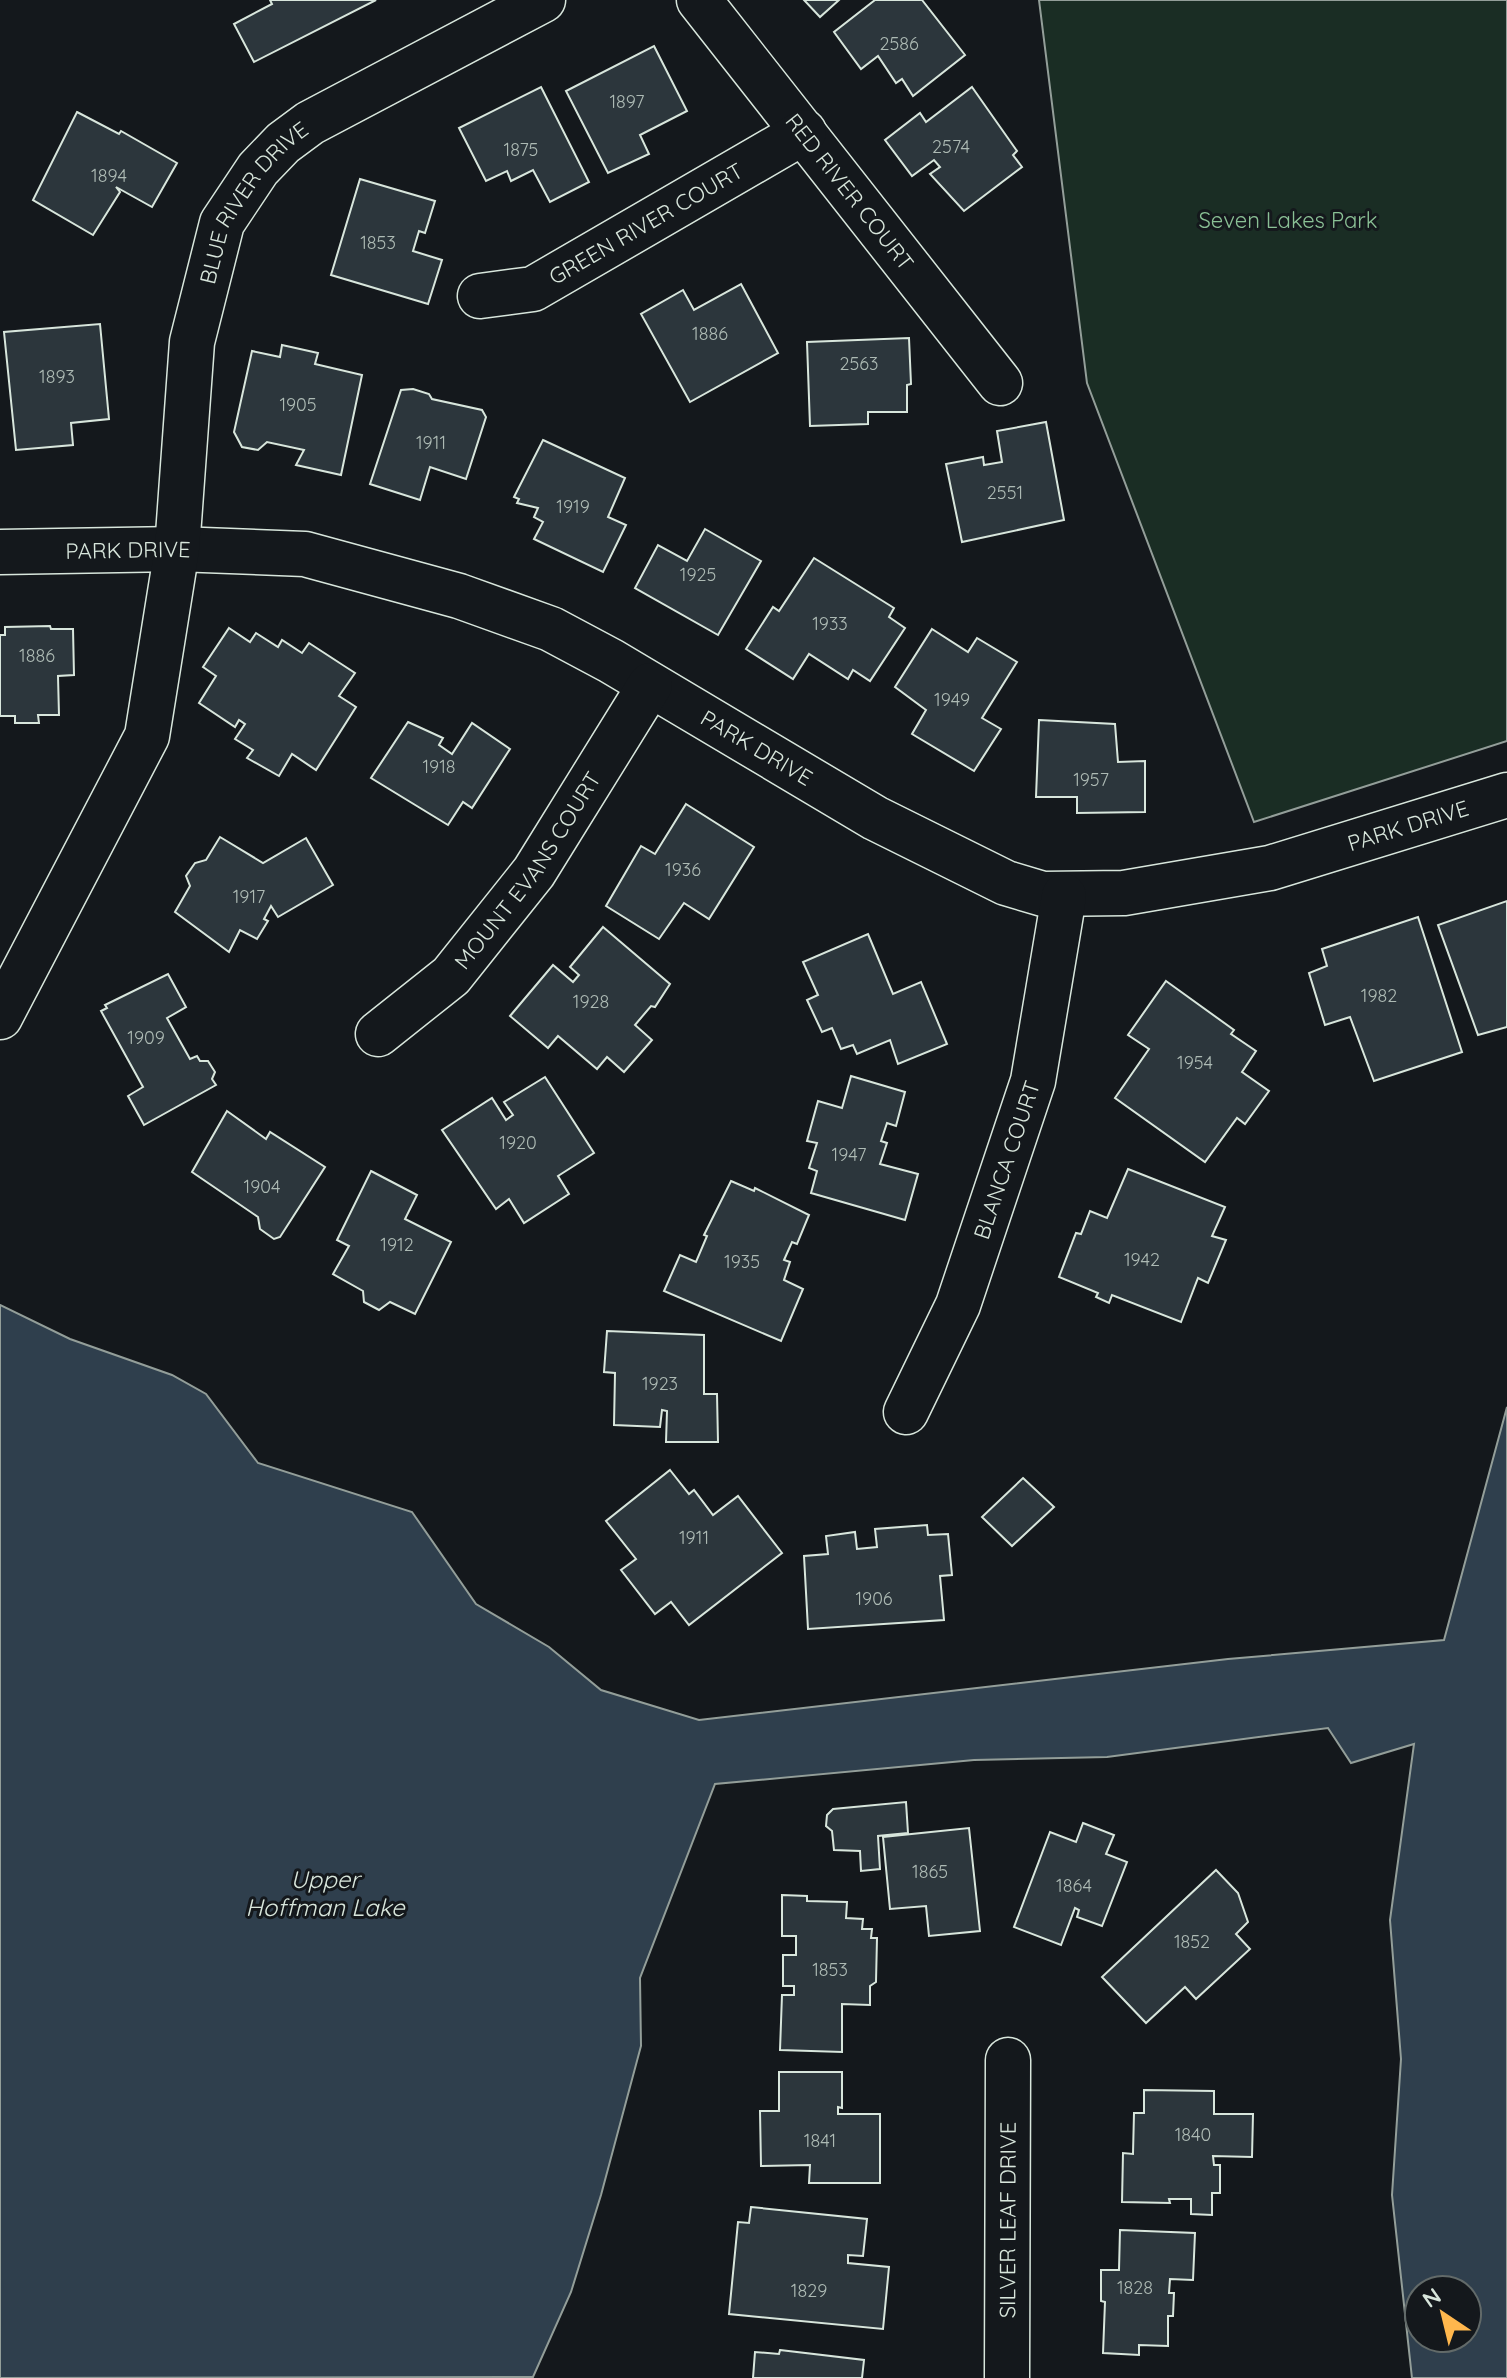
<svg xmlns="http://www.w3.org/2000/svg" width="1507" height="2378" font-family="Quicksand,sans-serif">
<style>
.green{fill:#1a2d24;stroke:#939e99;stroke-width:2}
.water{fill:#2f3f4d;stroke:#939e99;stroke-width:2;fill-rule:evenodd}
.building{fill:#2c363c;stroke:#d8e6dc;stroke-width:2}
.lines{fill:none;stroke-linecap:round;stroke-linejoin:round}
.minor-casing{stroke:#d8e6dc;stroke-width:47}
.minor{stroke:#14181c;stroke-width:44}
.labels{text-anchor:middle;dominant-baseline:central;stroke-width:6;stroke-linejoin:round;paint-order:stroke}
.number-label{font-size:18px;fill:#adbab4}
.street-label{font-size:22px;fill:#d8e6dc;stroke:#14181c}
.park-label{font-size:22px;fill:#8ac095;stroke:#14181c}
.water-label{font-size:24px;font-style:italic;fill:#d8e6dc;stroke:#14181c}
</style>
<rect width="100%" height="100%" fill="#14181c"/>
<polygon class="green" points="1039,0 1507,0 1507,741 1254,822 1087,383"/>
<path class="water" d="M0,1305l70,34 102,36 34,19 52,69 154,49 64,92 73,43 52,43 98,30 529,-61 216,-19 63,-233v971h-95l-20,-183 9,-136 -11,-139 24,-176 -63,19 -23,-35 -221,29 -133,3 -259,24 -75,194 1,68 -40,149 -30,97 -38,85 -533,1zM1419,2290h48v48h-48z"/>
<g class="building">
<polygon points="270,0 376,0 254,62 234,24 272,4"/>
<polygon points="804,0 839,0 820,17"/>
<polygon points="875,0 922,0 965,55 913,96 902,79 896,83 878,56 861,69 834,32"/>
<polygon points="654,46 687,111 640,135 649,154 608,173 566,91"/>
<polygon points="541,87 589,182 550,202 533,170 511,181 507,171 486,181 459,128"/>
<polygon points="972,87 1017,151 1013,155 1022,167 964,211 930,174 940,167 934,160 912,176 885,140 920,113 926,122"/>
<polygon points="77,112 119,134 121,131 177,163 152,207 116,187 120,192 93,235 33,200"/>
<polygon points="360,179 435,201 425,233 419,231 413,251 442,260 428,304 331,275"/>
<polygon points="741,284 778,353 690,402 641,314 683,290 694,310"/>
<polygon points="100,324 109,419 71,423 73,445 16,450 4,332"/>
<polygon points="909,338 911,384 907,385 907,412 868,412 868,424 810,426 807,342"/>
<polygon points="282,345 318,353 315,364 362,375 341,475 296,465 304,450 267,442 258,450 242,447 234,432 252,351 280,357"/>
<polygon points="413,389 429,394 432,399 482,410 486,417 466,479 430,467 420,500 370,484 401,390"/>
<polygon points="1046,422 1064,520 962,542 946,464 983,457 984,465 1002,462 997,431"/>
<polygon points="543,440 625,478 608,517 626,525 603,572 534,539 543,522 534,517 538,508 517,503 519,499 514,497"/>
<polygon points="705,529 761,561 718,635 635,588 658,545 687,561"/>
<polygon points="814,558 894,608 889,617 905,628 870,681 853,670 848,679 809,654 793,679 746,649 773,607 779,611"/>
<polygon points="50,626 51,629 73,629 74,675 58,676 59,715 38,715 39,723 15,723 15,716 0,716 0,635 5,635 5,627"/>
<polygon points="229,628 250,642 256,633 278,647 282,640 302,653 309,643 355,673 339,696 356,707 316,770 292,754 279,776 247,758 253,750 235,739 245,724 239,720 235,727 199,703 216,676 203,667"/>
<polygon points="932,629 968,652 977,638 1017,662 982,718 1001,729 974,771 912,734 926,710 895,687"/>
<polygon points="1039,720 1115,724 1118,762 1145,761 1145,812 1077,813 1077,797 1036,797"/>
<polygon points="408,722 443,738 439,745 452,754 472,723 510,749 472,808 463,802 448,825 371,778"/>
<polygon points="686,804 754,847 709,919 684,903 659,939 606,906 641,846 655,854"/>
<polygon points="220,837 263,863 306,838 333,885 278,917 271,906 264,919 268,921 257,939 240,930 229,952 175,912 190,886 186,876 195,863 206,860"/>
<polygon points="1507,901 1507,1027 1478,1035 1438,925"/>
<polygon points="1418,917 1462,1052 1374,1081 1350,1017 1325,1025 1309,973 1327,966 1322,949"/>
<polygon points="603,927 670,984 655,1007 651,1006 635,1025 652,1040 624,1072 607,1057 597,1069 558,1036 548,1048 510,1016 553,965 573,982 579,975 570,967"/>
<polygon points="868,934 893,994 921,982 947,1044 898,1064 890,1040 857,1054 853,1045 841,1049 832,1028 822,1032 807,1000 818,995 803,962"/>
<polygon points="168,974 186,1007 167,1018 190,1059 197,1056 200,1061 208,1061 215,1072 212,1079 216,1085 144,1125 128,1096 143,1087 101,1011 107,1008 105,1005"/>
<polygon points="1166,981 1234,1030 1231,1034 1256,1051 1242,1072 1269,1091 1245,1124 1237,1118 1205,1162 1115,1098 1149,1049 1128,1035"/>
<polygon points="851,1076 905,1092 896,1126 887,1123 881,1141 887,1143 880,1164 918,1174 905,1220 811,1193 817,1171 809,1168 817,1143 807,1141 818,1101 842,1108"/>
<polygon points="545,1077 594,1153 558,1176 569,1194 524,1223 509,1199 496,1209 442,1130 492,1098 506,1120 513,1115 504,1102"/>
<polygon points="227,1111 266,1139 270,1132 325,1167 280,1237 274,1239 260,1229 258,1217 192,1172"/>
<polygon points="1128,1169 1225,1207 1212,1236 1226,1240 1208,1283 1198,1278 1181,1322 1112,1295 1109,1303 1096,1297 1098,1293 1059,1277 1076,1233 1081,1234 1090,1211 1107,1218"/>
<polygon points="371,1171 417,1195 405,1219 451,1242 415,1314 390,1302 379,1310 364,1302 363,1291 333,1274 349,1246 337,1240"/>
<polygon points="731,1181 754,1191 755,1188 809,1215 797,1244 792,1242 784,1260 790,1262 784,1280 803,1289 781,1341 664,1291 680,1255 696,1262 707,1236 704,1235"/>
<polygon points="607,1331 704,1335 704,1394 717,1394 718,1442 666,1442 667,1411 662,1410 660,1427 614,1425 615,1373 604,1372"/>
<polygon points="670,1470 689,1494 694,1490 713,1515 738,1496 782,1553 689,1625 671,1602 655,1614 621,1570 636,1559 606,1521"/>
<polygon points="1023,1478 1054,1507 1012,1546 982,1517"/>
<polygon points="927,1525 928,1535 948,1534 952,1575 940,1576 944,1620 808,1629 804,1556 828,1554 826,1536 855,1532 857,1549 877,1547 875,1529"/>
<polygon points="906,1802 908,1833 878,1836 880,1869 861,1871 860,1851 834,1850 832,1831 826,1826 827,1815 833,1809"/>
<polygon points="1083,1823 1114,1835 1106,1854 1127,1862 1102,1926 1077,1917 1079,1910 1075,1908 1061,1945 1014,1927 1050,1832 1076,1842"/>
<polygon points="969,1828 980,1931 929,1936 926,1906 890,1909 883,1837"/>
<polygon points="1216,1870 1238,1893 1248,1922 1236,1934 1250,1949 1196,1999 1185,1987 1146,2023 1102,1977"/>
<polygon points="782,1895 807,1896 807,1901 847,1902 846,1918 863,1919 862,1929 872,1929 871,1938 877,1938 876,1982 870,1986 870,2005 842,2004 842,2052 780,2050 782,1995 794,1995 794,1986 783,1986 783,1955 796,1955 796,1936 782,1936"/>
<polygon points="779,2072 842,2072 842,2108 838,2107 838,2114 880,2114 880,2183 809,2183 810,2165 761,2166 760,2111 779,2111"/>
<polygon points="1144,2090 1214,2091 1214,2114 1253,2114 1252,2157 1213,2156 1214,2165 1220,2165 1220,2193 1212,2193 1212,2215 1191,2214 1191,2199 1169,2199 1170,2203 1122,2202 1123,2153 1133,2154 1134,2113 1144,2113"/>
<polygon points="751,2207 867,2219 863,2256 848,2255 848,2263 889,2267 883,2329 729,2314 738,2222 749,2223"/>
<polygon points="1120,2230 1195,2233 1193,2280 1170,2279 1169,2293 1174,2293 1173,2316 1168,2316 1168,2346 1139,2345 1139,2355 1103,2353 1105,2302 1101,2301 1101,2270 1119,2270"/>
<polygon points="780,2350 864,2360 862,2378 753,2378 755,2352 779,2354"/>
</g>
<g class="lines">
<defs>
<g id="minor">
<path id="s1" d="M699,0l301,383"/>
<path id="s2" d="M480,296l53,-7 271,-157"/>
<path id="s3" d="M0,552l177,-3 128,5 154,42 92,33 60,32 264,157 131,65 37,11 81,-1 146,-25 237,-73"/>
<path id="s4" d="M0,1017l147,-281 30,-187 15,-207 30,-119 36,-54 25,-26 27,-20 233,-123"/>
<path id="s5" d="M378,1034l73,-58 83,-104 116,-187"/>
<path id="s6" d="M906,1412l52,-107 75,-224 31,-185"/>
<path id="s7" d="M1007,2378l1,-318"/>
</g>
</defs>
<use href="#minor" class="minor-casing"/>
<use href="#minor" class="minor"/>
</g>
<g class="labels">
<g class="number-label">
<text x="899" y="43">2586</text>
<text x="627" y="101">1897</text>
<text x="951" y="146">2574</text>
<text x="521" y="149">1875</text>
<text x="109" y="175">1894</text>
<text x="378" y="242">1853</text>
<text x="710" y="333">1886</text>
<text x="859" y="363">2563</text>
<text x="57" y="376">1893</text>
<text x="298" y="404">1905</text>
<text x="431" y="442">1911</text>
<text x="1005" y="492">2551</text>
<text x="573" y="506">1919</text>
<text x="698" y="574">1925</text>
<text x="830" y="623">1933</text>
<text x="37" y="655">1886</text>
<text x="952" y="699">1949</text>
<text x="439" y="766">1918</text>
<text x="1091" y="779">1957</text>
<text x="683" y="869">1936</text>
<text x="249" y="896">1917</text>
<text x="1379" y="995">1982</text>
<text x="591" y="1001">1928</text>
<text x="146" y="1037">1909</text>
<text x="1195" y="1062">1954</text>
<text x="518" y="1142">1920</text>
<text x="849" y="1154">1947</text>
<text x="262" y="1186">1904</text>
<text x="397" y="1244">1912</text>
<text x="1142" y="1259">1942</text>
<text x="742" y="1261">1935</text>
<text x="660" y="1383">1923</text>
<text x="694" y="1537">1911</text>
<text x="874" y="1598">1906</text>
<text x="930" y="1871">1865</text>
<text x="1074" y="1885">1864</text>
<text x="1192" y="1941">1852</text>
<text x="830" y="1969">1853</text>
<text x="1193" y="2134">1840</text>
<text x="820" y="2140">1841</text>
<text x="1135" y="2287">1828</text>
<text x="809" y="2290">1829</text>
</g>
<g class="street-label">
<text stroke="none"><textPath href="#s1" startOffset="244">RED RIVER COURT</textPath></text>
<text stroke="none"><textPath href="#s4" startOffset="870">BLUE RIVER DRIVE</textPath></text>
<text stroke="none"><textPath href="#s2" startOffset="184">GREEN RIVER COURT</textPath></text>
<text stroke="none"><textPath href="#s3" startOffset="128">PARK DRIVE</textPath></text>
<text stroke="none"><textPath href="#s3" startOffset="800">PARK DRIVE</textPath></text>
<text stroke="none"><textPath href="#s3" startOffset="1496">PARK DRIVE</textPath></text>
<text stroke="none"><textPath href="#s5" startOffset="224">MOUNT EVANS COURT</textPath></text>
<text stroke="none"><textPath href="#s6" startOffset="272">BLANCA COURT</textPath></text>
<text stroke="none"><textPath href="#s7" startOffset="158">SILVER LEAF DRIVE</textPath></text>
</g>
<g class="park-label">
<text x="1288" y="220">Seven Lakes Park</text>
</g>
<g class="water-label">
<text x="325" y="1879">Upper<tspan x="325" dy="28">Hoffman Lake</tspan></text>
</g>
</g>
<g transform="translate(1443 2314) rotate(325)"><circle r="38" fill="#14181c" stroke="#626a69" stroke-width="2"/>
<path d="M0-6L14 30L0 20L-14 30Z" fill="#ffb74d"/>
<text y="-12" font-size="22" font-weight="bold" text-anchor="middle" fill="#d8e6dc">N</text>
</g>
</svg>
